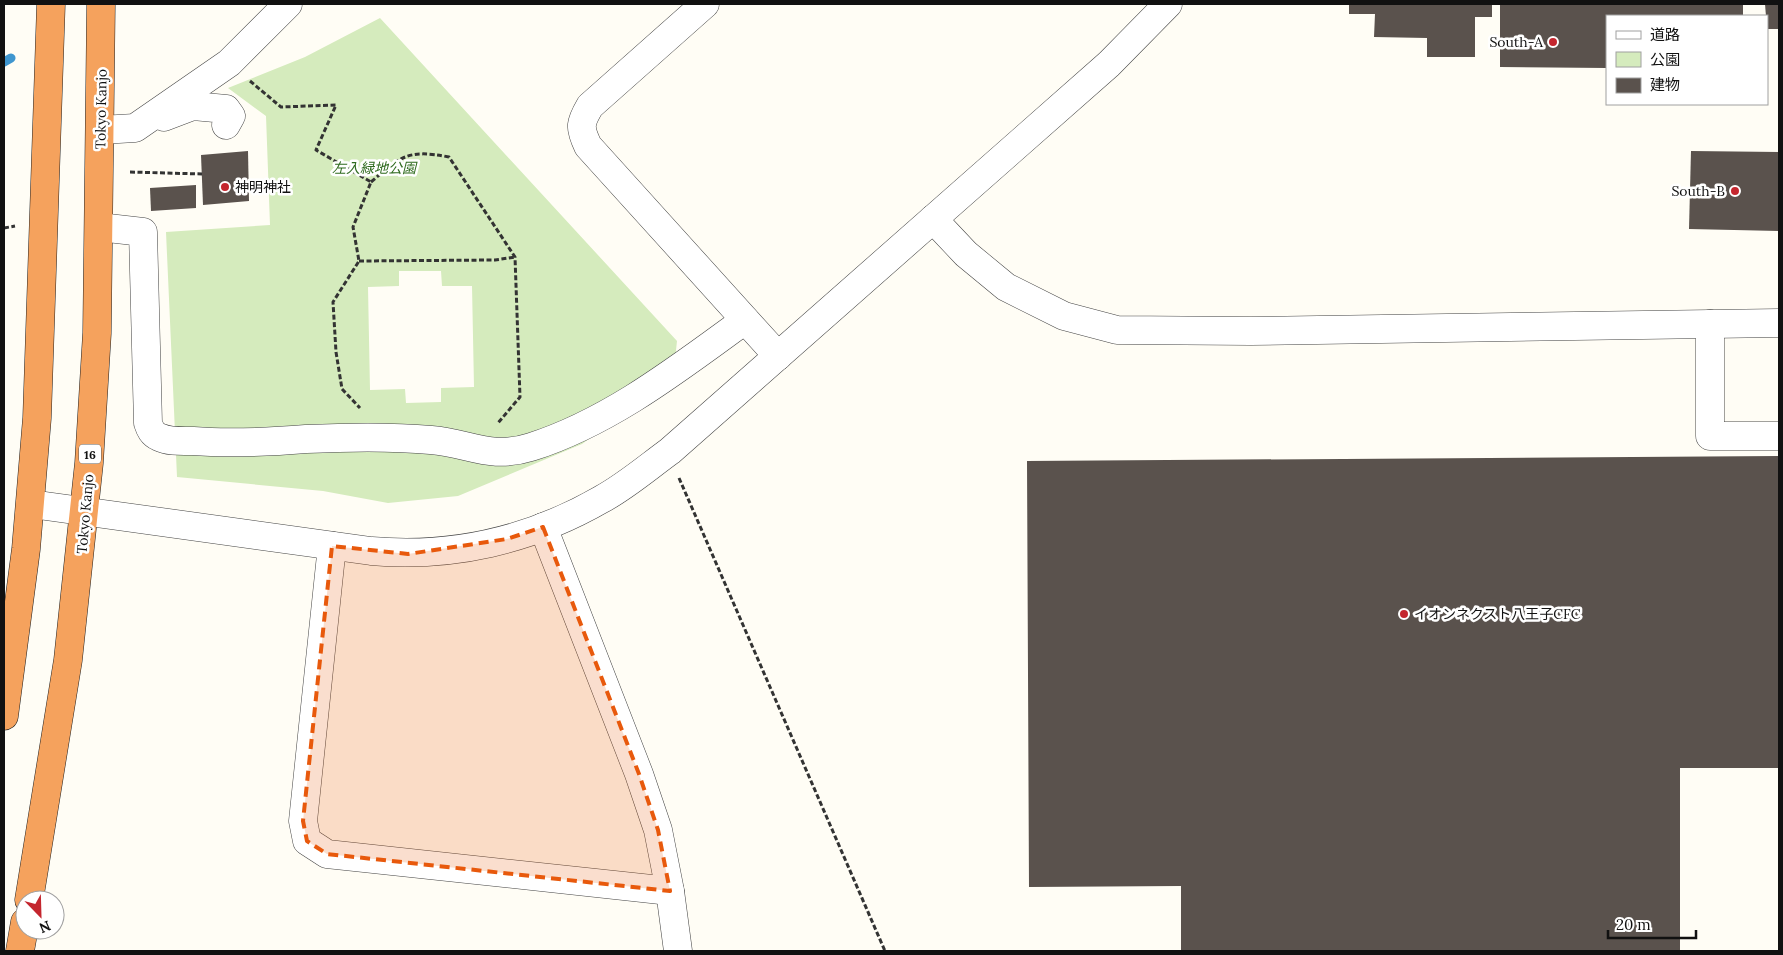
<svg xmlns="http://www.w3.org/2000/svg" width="1783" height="955" font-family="Lora,'Noto Sans JP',serif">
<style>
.green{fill:#d5ebbd;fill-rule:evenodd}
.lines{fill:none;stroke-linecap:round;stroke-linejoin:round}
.stream{stroke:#3f96cf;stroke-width:9}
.building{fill:#5a524d}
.minor-casing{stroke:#444;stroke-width:29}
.highway-casing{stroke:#222;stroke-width:29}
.path{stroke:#333;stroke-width:3;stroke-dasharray:5 2.5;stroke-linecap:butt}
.minor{stroke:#fff;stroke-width:28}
.highway{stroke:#f5a25d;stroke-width:28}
.marked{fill:#e8590c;fill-opacity:0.2;stroke:#e8590c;stroke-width:4;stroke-dasharray:10 6;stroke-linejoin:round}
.poi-dot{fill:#c4262e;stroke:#fff;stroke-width:2}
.labels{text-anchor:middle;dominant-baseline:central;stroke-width:5;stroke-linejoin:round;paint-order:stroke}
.shield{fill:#fff;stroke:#585858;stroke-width:1}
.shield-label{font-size:12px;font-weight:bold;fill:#111}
.poi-label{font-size:14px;fill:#111;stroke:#fff;text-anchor:end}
.street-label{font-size:14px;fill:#111;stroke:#fff}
.park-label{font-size:14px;font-style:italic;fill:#2f6b1f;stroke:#fff}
</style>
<rect width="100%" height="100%" fill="#fffdf5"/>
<path class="green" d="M380,18l297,323 -4,37 -91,66 -124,52 -70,7 -65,-12 -146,-14 -11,-245 104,-7 -4,-109 -38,-28 77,-31zM399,271h42l1,15h30l2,101 -33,1v14l-35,1 -1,-14 -35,1 -2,-103 31,-1z"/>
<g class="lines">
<polyline class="stream" points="4,62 11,58"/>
</g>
<g class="building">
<polygon points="1349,4 1492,4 1492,17 1475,17 1475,57 1427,57 1427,38 1374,37 1375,14 1349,14"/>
<polygon points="1500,4 1743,4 1743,16 1607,16 1607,68 1500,67"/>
<polygon points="1765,4 1779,4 1779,29 1767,29"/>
<polygon points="248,151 249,201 203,205 201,155"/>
<polygon points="1691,151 1779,152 1779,231 1689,229"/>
<polygon points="196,185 196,208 151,211 150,188"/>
<polygon points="1779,456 1779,768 1680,768 1680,951 1181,951 1181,886 1029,887 1027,461"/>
</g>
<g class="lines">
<defs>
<g id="minor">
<path d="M705,4l-115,102c-10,17 -11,21 -2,40l190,210"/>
<polyline points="164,117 193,106 226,109 231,116 226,125"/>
<polyline points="101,130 135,128 229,63 288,4"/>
<polyline points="933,219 966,254 1006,287 1064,316 1117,330 1251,331 1779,323"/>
<path d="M99,227l44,5 5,191c2,6 4,11 11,14 10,5 23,4 34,4 38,3 75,1 113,-2 42,-2 83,-3 125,1 39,3 59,20 100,7 79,-25 148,-79 214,-127"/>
<polyline points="1710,324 1710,436 1779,436"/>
<path d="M31,504l340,47c81,7 160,-11 231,-52 24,-13 46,-32 68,-48l439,-387 59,-60"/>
<polyline points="543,527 639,774 658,830 670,891 678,951"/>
<polyline points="332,546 303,821 307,841 327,854 670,891"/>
</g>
<g id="highway">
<polyline points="4,716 26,549 37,418 51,4"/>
<polyline points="29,900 68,660 89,463 97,333 101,4"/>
<polyline points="20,951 25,922"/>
</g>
</defs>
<use href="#minor" class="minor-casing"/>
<use href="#highway" class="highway-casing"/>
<g class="path">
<polyline points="250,81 281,107 336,105 316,150 371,182 353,227 359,261 333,302 336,352 342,389 360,408"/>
<polyline points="130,172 202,174"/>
<path d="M371,182c30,-26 37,-33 78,-25l66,100 5,140 -22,26"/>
<polyline points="4,228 15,226"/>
<polyline points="359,261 495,260 515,257"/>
<polyline points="679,478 885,951"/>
</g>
<use href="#minor" class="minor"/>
<use href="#highway" class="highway"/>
</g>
<path class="marked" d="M543,527l96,247 19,56 12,61 -343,-37 -20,-13 -4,-20 29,-275 76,8 99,-15z"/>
<g class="poi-dot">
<circle cx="1553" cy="42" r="5"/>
<circle cx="225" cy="187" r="5"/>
<circle cx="1735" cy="191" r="5"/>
<circle cx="1404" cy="614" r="5"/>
</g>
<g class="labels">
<rect class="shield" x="79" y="444.5" width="22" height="19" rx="4"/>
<g class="shield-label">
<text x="90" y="454">16</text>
</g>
<g class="poi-label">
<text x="1543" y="42">South-A</text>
<text x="235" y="187" text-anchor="start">神明神社</text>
<text x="1725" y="191">South-B</text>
<text x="1414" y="614" text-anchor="start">イオンネクスト八王子CFC</text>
</g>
<g class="street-label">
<text transform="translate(101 109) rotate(-89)">Tokyo Kanjo</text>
<text transform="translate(85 514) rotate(-85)">Tokyo Kanjo</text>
</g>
<g class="park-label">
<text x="374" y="168">左入緑地公園</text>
</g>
</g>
<rect width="1783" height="955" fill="none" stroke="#111111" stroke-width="10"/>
<rect x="1606" y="15" width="162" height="90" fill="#ffffff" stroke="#a0a0a0"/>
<rect x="1616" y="31" width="25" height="8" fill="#ffffff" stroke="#a0a0a0"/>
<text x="1650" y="40" font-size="15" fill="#111111">道路</text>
<rect x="1616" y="52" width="25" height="15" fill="#d5ebbd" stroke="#a0a0a0"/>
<text x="1650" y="65" font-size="15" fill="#111111">公園</text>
<rect x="1616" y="78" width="25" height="15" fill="#5a524d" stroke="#a0a0a0"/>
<text x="1650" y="90" font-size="15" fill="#111111">建物</text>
<g transform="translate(40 915) rotate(157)"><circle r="24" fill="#ffffff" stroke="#a0a0a0"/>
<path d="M0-4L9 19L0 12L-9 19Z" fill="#c4262e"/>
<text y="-8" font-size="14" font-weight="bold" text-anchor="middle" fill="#111111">N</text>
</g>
<path d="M1608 930v8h88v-8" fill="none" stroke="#111111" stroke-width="2.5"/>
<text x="1616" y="930" font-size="15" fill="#111111" stroke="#ffffff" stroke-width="4" paint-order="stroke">20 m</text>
</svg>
